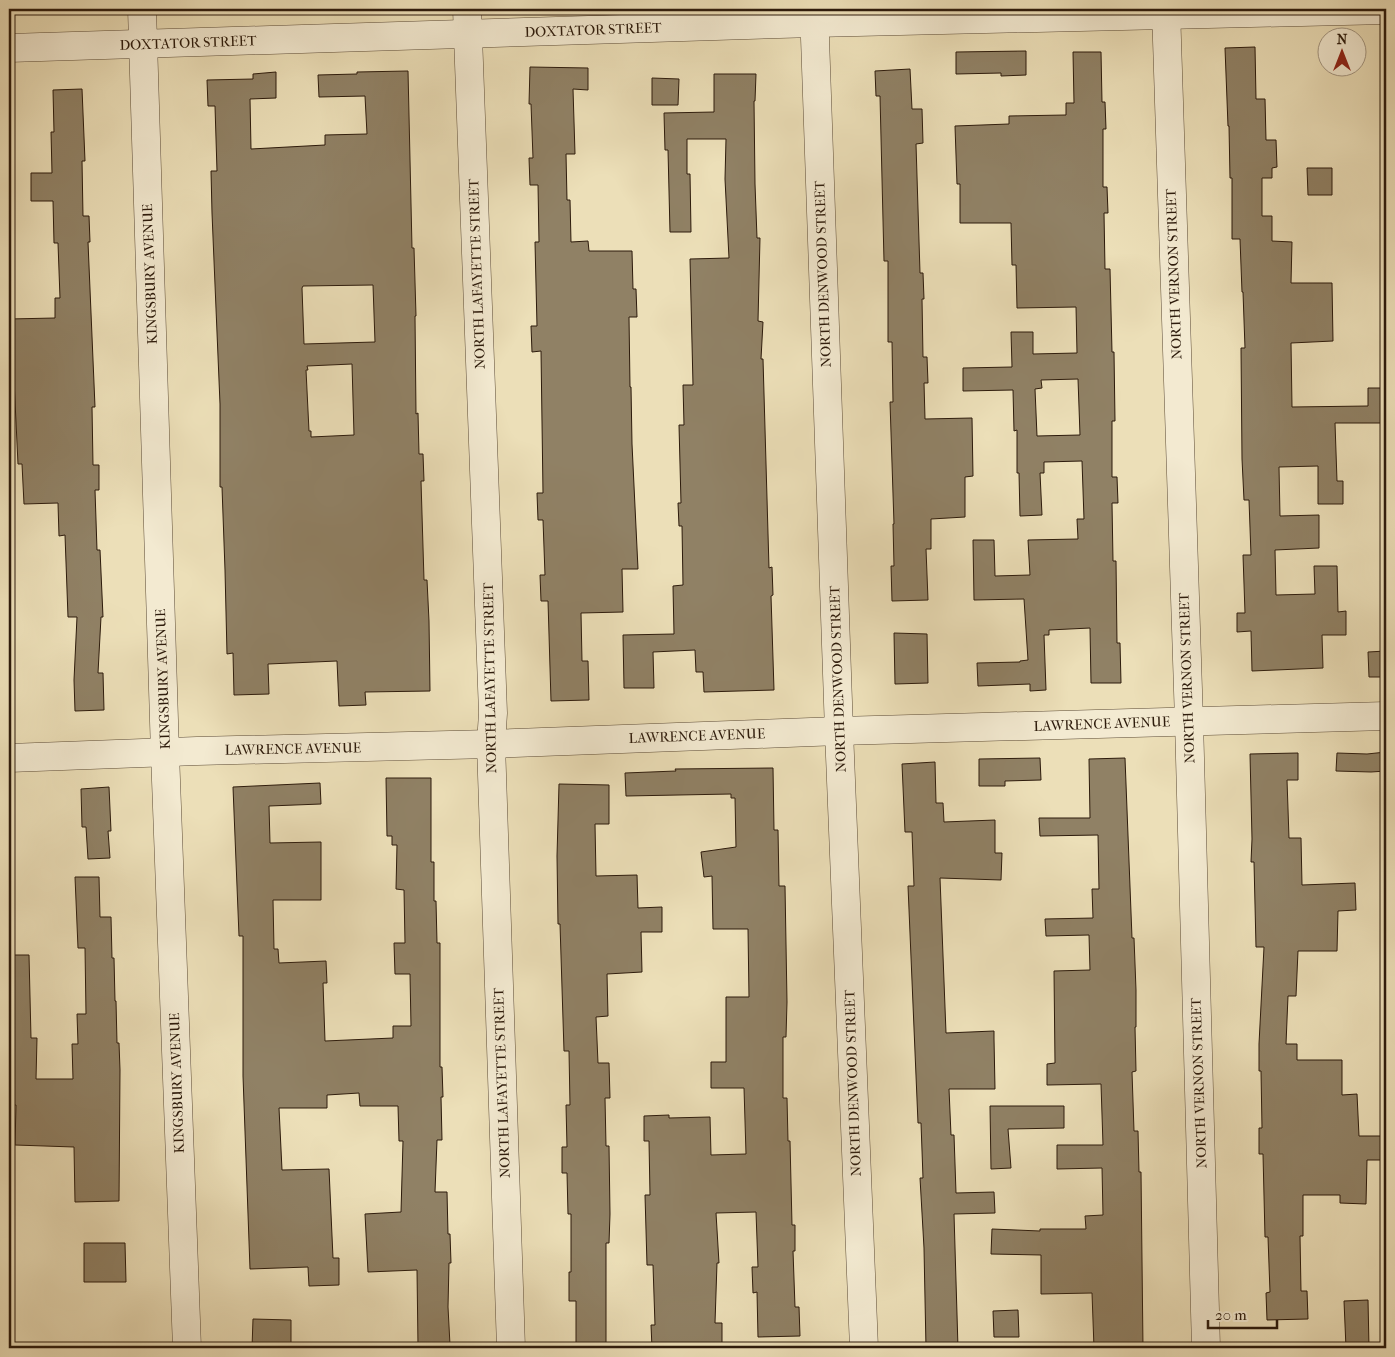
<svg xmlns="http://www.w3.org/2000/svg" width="1395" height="1357" font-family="'IM FELL French Canon',serif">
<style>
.building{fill:#908165;stroke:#2d1b0c;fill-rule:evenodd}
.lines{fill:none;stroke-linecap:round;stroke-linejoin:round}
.minor-casing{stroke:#5d4c37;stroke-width:29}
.minor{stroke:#f3ead1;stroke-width:28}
.labels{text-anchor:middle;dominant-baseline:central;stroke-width:4.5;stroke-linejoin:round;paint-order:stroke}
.street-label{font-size:14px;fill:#2d1b0c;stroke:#f3ead1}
</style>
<rect width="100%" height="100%" fill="#ecdfb8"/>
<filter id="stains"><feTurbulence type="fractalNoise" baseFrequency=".004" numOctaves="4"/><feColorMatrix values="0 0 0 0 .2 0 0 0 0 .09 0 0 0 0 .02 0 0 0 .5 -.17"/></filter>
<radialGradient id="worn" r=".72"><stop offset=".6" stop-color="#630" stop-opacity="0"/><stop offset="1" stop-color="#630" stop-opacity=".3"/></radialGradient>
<g class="building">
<polygon points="1255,47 1256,99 1265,99 1266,140 1276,140 1277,167 1272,168 1272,178 1262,178 1262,216 1272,216 1272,241 1292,242 1291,283 1332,283 1333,341 1291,343 1292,407 1368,406 1368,388 1386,388 1386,423 1335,423 1337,481 1343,481 1343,504 1318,504 1318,466 1279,467 1280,516 1319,515 1319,548 1275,550 1276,595 1315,594 1314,566 1337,566 1338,612 1346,611 1346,635 1322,635 1323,668 1252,671 1251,631 1237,632 1237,613 1245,613 1243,555 1251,555 1249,500 1244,500 1242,459 1241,348 1245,348 1243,292 1242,292 1240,239 1232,239 1232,178 1230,178 1229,126 1228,126 1225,48"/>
<polygon points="1026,51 1026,75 1001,76 1001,73 956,74 956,52"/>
<path d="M1073,52h28l1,50h3l1,27h-3v58h4l1,26h-4l1,56h5l2,83h2l1,69h-3v56h5l1,26h-6l1,58h3l1,82h3l1,40h-30l-1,-55 -41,2v5h-5l2,55 -16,1v-7l-52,2 -1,-23 43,-1v-1l8,-1 -4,-61 -50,1 -1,-60h21l1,36 35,-1 -2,-35 50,-1 -1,-20h7l-2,-58 -38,1v11h-4l2,42 -22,1 -1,-43h-2v-43l-3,1 -1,-41 -50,1v-23l49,-1 -1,-35h22v22l44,-1 -1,-46 -59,1 -1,-43h-4l-1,-42h-51v-39h-3l-2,-58 54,-2v-8l57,-1v-12h8zM1078,379l2,56 -43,1 -2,-47 7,-1 -1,-8z"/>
<polygon points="530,67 588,68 588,90 573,89 575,154 566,154 567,200 570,200 571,242 588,241 589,251 632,251 633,289 636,289 637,317 629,317 630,387 631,387 632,444 638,569 622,569 623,612 581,613 582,661 588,661 589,700 551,701 548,601 541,601 540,575 545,575 543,520 538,520 537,493 543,493 541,351 532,352 531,326 537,326 535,242 539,242 538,185 530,185 529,158 533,158 531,104 529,104"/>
<polygon points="910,69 912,109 922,109 923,143 916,144 920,273 923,273 924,299 922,299 923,357 927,357 928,383 924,383 925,419 972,418 973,476 965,477 965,517 931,519 931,549 926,549 928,600 892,601 891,566 894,566 893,524 894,524 890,402 893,402 892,342 888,342 888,261 884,261 880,96 876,96 875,71"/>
<path d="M408,71l4,177h2l2,68h-1l1,98 2,-1 1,41h4l1,27h-3l3,99h3l2,41 1,70 -65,1 1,13 -27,1 -2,-45 -69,3 1,30 -35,1 -1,-42 -6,1 -2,-84 -3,-83h-2v-83l-8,-191 -1,-42h6l-2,-65h-7l-1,-26 46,-1v-5l23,-2v26l-26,1 1,50 74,-4v-10l42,-1 -2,-38 -46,1 -1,-22 39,-1v-2zM373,285l2,57 -71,2 -2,-56 1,-2zM352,364l2,71 -43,2v-6h-2l-3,-61h2l-1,-4z"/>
<polygon points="714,74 756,74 755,101 754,101 755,184 757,238 760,238 758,321 763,322 761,359 763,359 769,568 772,567 773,595 771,596 774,690 704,692 703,672 696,672 695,650 653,652 654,688 624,688 623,635 674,634 673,586 683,585 682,526 679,526 678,503 681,503 679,425 684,425 683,385 693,385 690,259 729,258 725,179 726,139 687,139 687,174 690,174 691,232 670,232 668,150 665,150 664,113 714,112"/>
<polygon points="652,78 679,79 678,105 652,105"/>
<polygon points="82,89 85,161 82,161 83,216 89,216 90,242 88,242 95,407 92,407 93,465 99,465 99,490 95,490 97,550 100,550 103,617 101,617 98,673 103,673 104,710 75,711 74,680 77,617 68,617 65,535 59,536 58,503 24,504 22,464 18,464 14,380 9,380 9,319 55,318 55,298 60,298 58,243 54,243 53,201 31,201 31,173 52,173 51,132 54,132 53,90"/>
<polygon points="1307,168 1332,168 1332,195 1308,195"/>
<polygon points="894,633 927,634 928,683 895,684"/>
<polygon points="1386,651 1386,677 1369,677 1368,652"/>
<polygon points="1386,752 1386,771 1371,772 1336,771 1337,753 1367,754"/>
<polygon points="1298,753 1298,780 1287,780 1289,838 1301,838 1302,885 1355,883 1356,910 1338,911 1337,951 1298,951 1296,996 1288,996 1286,1044 1297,1044 1297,1060 1342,1060 1342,1095 1357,1094 1359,1136 1386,1136 1386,1160 1367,1160 1366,1204 1340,1203 1340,1195 1303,1195 1303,1236 1300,1236 1301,1291 1307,1291 1308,1319 1267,1320 1266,1293 1270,1292 1268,1237 1265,1237 1263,1154 1259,1154 1259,1128 1262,1128 1261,1071 1259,1071 1259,1044 1264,947 1256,947 1254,862 1251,862 1252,839 1250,754"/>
<polygon points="1040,758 1041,780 1005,781 1005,786 979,786 979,759"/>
<polygon points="1125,758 1132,938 1134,938 1136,990 1136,1027 1135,1027 1136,1071 1132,1072 1134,1131 1138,1131 1139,1172 1141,1172 1143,1348 1094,1348 1092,1293 1041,1294 1041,1255 991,1254 992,1229 1040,1231 1040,1229 1086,1229 1085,1216 1103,1215 1102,1168 1057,1169 1057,1145 1103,1145 1101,1084 1047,1085 1047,1064 1055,1063 1054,971 1090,970 1089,935 1046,936 1045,919 1093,918 1092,889 1099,889 1098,835 1040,836 1039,818 1090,818 1089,759"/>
<polygon points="935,762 936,803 943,803 944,822 995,820 995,853 1002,853 1001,880 940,878 946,1033 994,1031 994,1039 995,1089 949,1089 951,1135 954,1135 956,1193 994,1192 995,1213 954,1214 958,1348 926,1348 924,1248 920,1178 923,1178 921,1123 918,1123 908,886 914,886 912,832 905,832 902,764"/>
<polygon points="773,768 774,830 778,830 779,886 785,886 787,1002 786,1037 783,1037 783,1098 787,1098 788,1141 790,1141 792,1225 795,1225 795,1251 793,1251 795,1307 799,1307 800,1336 758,1337 757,1292 753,1293 752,1267 758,1267 756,1212 716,1213 719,1263 717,1263 715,1323 722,1323 722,1346 652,1348 651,1325 655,1325 653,1265 647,1265 645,1195 650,1195 649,1141 644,1141 644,1116 669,1115 669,1118 710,1117 711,1155 746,1154 744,1088 711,1088 711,1062 726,1062 726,997 749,997 748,929 713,929 712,876 704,877 701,852 736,847 735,798 731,798 731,794 626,796 625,773 676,771 675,769"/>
<polygon points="386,778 431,778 431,862 434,862 434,901 436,901 437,943 440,943 440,1067 442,1067 443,1097 441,1097 442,1140 437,1140 435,1192 447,1192 448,1234 450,1234 451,1263 449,1263 448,1307 450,1345 418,1346 417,1270 368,1272 365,1214 401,1212 403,1141 399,1141 398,1106 360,1106 359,1093 327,1095 327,1108 279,1108 282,1170 329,1169 333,1258 339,1258 339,1285 309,1286 308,1267 250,1269 243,1076 243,936 239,936 233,787 320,783 321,804 269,806 270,843 321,842 321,900 273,900 274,949 278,949 279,963 326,961 327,983 323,983 325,1041 393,1038 393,1026 411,1026 410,974 395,974 394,943 405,943 404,890 396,889 397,845 392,845 392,836 387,836"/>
<polygon points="559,784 609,785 609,824 595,824 596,876 637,875 638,908 662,907 662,932 641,932 642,972 607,974 608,1016 596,1017 598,1063 609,1063 610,1098 605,1098 606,1146 609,1146 610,1214 609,1243 606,1243 606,1346 576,1347 576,1301 569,1301 569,1272 571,1272 571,1214 568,1214 567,1173 562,1173 562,1147 567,1147 566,1105 570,1105 569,1051 564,1051 560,924 558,924 557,856"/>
<polygon points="109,787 111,831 108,831 110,858 88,859 86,827 82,827 81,789"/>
<polygon points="75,877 99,877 100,917 111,917 112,958 114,958 115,1001 116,1001 117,1043 119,1043 120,1070 119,1201 75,1202 74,1147 15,1145 16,1105 11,1105 11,1061 9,1061 9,997 13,997 12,955 29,955 31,1038 37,1038 36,1079 73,1079 72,1044 78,1044 77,1014 86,1014 85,948 78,948"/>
<polygon points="990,1106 1064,1106 1064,1128 1008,1129 1011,1168 991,1169"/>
<polygon points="84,1243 125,1243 126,1282 84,1282"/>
<polygon points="1368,1300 1369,1348 1346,1348 1344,1301"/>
<polygon points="1018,1310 1019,1337 994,1337 993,1311"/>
<polygon points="253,1319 291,1320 291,1348 252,1348"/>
</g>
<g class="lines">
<defs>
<g id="minor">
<polyline points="142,9 165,753 187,1348"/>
<polyline points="467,9 493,713 491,744 511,1348"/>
<polyline points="814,9 839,731 864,1348"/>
<polyline points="1166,9 1189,721 1206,1348"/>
<polyline points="9,48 814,23 1386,10"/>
<polyline points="9,758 197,751 491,744 839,731 1386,716"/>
</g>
</defs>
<use href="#minor" class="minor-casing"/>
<use href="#minor" class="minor"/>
</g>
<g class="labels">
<g class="street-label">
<text transform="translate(593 30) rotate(-2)">DOXTATOR STREET</text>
<text transform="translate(188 43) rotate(-2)">DOXTATOR STREET</text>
<text transform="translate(150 274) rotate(-92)">KINGSBURY AVENUE</text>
<text transform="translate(477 274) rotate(-92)">NORTH LAFAYETTE STREET</text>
<text transform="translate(823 274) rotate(-92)">NORTH DENWOOD STREET</text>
<text transform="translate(1174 274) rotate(-92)">NORTH VERNON STREET</text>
<text transform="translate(490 678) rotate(-91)">NORTH LAFAYETTE STREET</text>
<text transform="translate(1187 678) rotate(-92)">NORTH VERNON STREET</text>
<text transform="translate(163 679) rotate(-92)">KINGSBURY AVENUE</text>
<text transform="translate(838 679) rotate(-92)">NORTH DENWOOD STREET</text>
<text transform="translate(1102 724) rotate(-2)">LAWRENCE AVENUE</text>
<text transform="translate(697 736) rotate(-2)">LAWRENCE AVENUE</text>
<text transform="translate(293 749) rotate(-1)">LAWRENCE AVENUE</text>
<text transform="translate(177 1083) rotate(-92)">KINGSBURY AVENUE</text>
<text transform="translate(502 1083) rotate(-92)">NORTH LAFAYETTE STREET</text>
<text transform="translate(853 1083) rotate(-92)">NORTH DENWOOD STREET</text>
<text transform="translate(1199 1083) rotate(-92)">NORTH VERNON STREET</text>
</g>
</g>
<rect width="1395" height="1357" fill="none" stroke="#ecdfb8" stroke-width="30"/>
<rect x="10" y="10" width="1375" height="1337" fill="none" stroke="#2d1b0c" stroke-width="2.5"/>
<rect x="15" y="15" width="1365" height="1327" fill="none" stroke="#2d1b0c"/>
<g transform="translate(1342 52)"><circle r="24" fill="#f3ead1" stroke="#a49782"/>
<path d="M0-4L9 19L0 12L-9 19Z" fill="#8f2418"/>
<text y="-8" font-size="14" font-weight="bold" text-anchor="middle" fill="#2d1b0c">N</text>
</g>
<path d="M1208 1320v8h69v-8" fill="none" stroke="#2d1b0c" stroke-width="2.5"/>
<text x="1215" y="1320" font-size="15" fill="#2d1b0c" stroke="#f3ead1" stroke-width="4" paint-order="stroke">20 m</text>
<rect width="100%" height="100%" filter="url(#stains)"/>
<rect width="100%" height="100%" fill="url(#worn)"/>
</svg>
